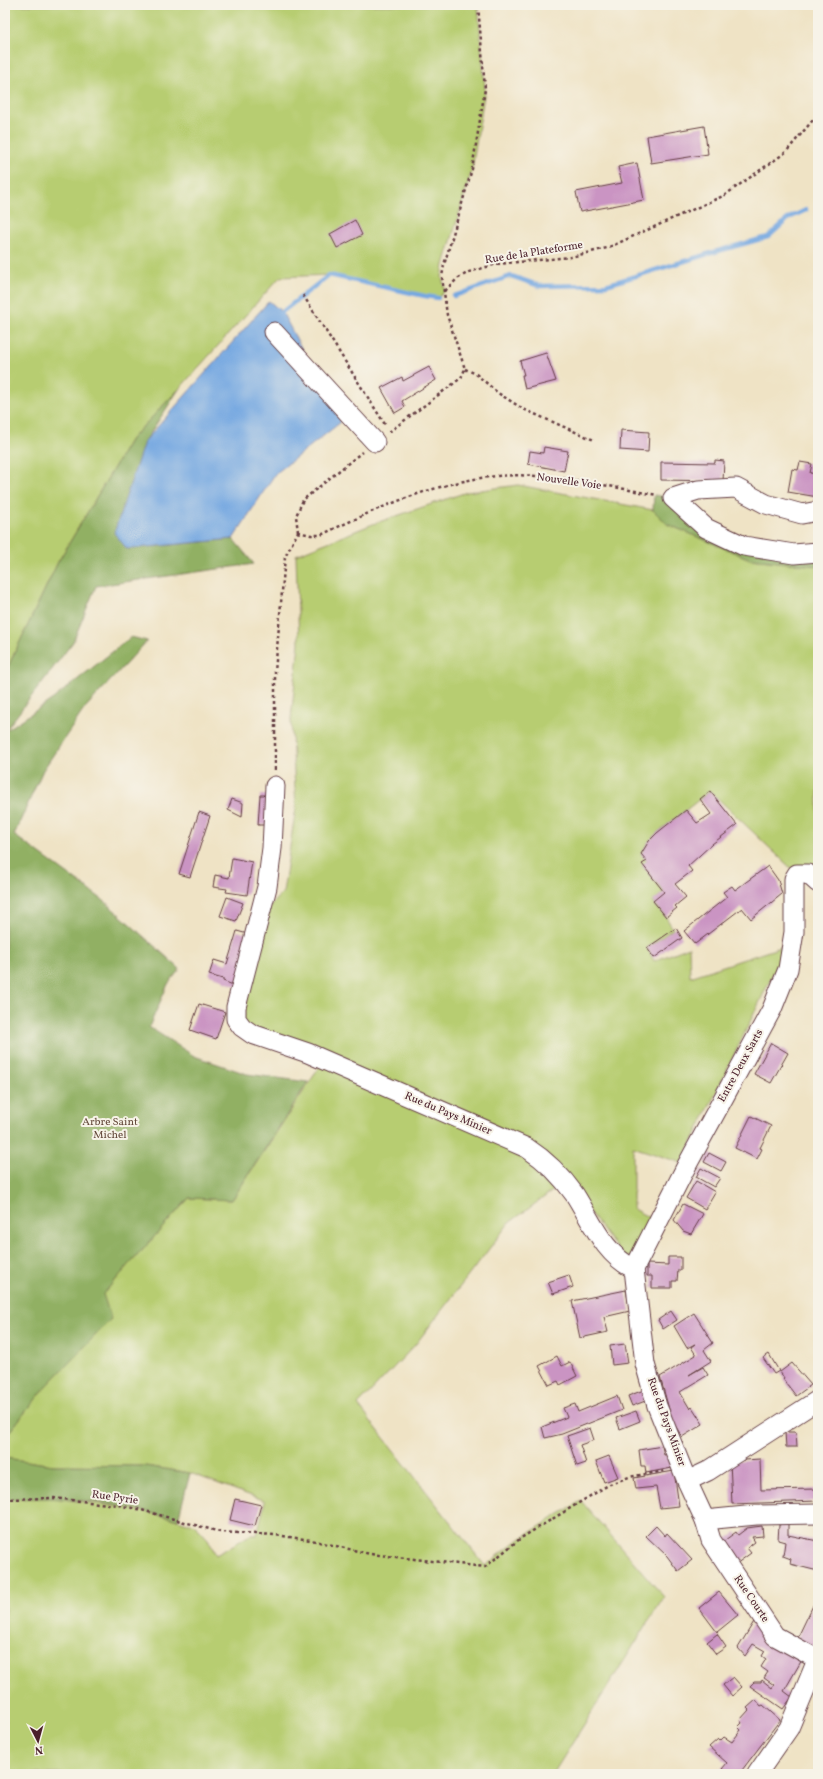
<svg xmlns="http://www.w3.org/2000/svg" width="823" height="1779" font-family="Vollkorn,serif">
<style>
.green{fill:#b7cd71;stroke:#80764e}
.forest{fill:#91b063;stroke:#6e6847}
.water{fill:#76a8e1;stroke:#606486}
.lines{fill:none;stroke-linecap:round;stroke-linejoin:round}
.stream{stroke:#76a8e1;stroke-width:4.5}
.building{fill:#ca94c3}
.minor-casing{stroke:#633c42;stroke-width:21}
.path{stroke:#633c42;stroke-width:2.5;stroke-dasharray:3 3;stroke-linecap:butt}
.minor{stroke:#fff;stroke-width:19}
.labels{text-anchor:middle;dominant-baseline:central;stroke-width:4;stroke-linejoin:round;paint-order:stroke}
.street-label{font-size:11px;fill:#4a1f2b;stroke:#f7f3e8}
.park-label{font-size:11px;fill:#654a3c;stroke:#f7f3e8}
</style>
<rect width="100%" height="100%" fill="#f7f3e8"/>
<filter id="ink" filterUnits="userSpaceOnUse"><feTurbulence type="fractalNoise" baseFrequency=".025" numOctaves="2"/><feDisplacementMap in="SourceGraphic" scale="8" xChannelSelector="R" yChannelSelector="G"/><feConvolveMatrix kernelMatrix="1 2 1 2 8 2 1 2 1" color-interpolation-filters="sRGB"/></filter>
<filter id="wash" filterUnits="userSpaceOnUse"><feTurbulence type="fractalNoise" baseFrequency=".012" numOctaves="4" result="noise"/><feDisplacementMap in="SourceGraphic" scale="16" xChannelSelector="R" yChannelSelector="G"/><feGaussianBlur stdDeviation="0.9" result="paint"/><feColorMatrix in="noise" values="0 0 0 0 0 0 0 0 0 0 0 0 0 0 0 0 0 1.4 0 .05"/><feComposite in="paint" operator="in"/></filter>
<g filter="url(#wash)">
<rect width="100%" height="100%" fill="#efe3c5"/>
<g class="green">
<polygon points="5,5 478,5 485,89 472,169 444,265 442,277 445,291 438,298 329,275 280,277 179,389 131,439 58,562 5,673"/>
<polygon points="518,485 653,510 667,524 750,559 818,566 818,883 797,874 710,791 657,833 649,841 641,854 647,861 642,865 664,892 653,902 666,917 673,929 647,948 654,961 689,947 690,977 787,945 682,1163 633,1147 633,1209 652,1219 636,1256 624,1258 566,1181 509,1223 415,1345 358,1405 485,1566 521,1538 581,1501 664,1597 553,1774 5,1774 5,1499 53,1498 138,1509 195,1525 208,1539 216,1555 250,1535 257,1535 265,1501 190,1473 145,1466 53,1465 5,1458 5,1437 44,1389 103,1294 189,1198 232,1200 324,1060 242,1027 260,916 283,892 296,807 291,719 299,643 296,555 373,524 467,492"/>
</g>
<g class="forest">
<polygon points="179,389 144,443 127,549 233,539 254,564 96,586 73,642 5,731 53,699 131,637 147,641 85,708 43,770 14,835 103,900 180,969 168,984 149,1027 194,1056 247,1074 308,1082 232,1200 189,1198 103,1294 111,1319 44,1389 5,1437 5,673 58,562 131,439"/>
<polygon points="654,495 673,498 706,528 818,552 818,566 750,559 667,524 653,510"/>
<path d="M5,1458l48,7 92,1 45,7 -12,47c-56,-16 -115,-26 -173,-20z"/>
</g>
<polygon class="water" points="269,301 282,312 341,422 275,474 233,539 127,549 114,533 144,442"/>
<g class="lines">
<g class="stream">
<polyline points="454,296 511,276 540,286 606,285 718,251 768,237 789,218 806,210"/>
<polyline points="282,312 329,275 425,296 438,298"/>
</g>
</g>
<g id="blocks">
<g class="building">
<polygon points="704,126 708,154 651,163 647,136"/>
<polygon points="637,163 644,200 580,212 576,192 622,183 618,167"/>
<polygon points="355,220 362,235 337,248 330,234"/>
<polygon points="546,353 556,381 525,389 522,375 524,375 520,361"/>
<polygon points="429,367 436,380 402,401 405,407 395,413 381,388 402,377 403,381"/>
<polygon points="621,430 649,432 648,452 620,450"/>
<polygon points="544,447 568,451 564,471 528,464 530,451 543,453"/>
<polygon points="715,460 724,461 723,481 661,480 661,462 715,463"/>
<polygon points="800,462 812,464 810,473 818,474 818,497 788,492 792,469 798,470"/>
<polygon points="710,791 737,825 712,844 688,866 692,871 675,884 686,897 675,906 677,908 666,917 653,901 664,892 642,864 647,861 641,854 649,841 657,833 686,810 697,823 711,814 700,799"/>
<polygon points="260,795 272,795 271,825 258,825"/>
<polygon points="232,799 243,803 242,817 228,810"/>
<polygon points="199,812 210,816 190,877 179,874"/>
<polygon points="232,858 252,862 247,895 226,892 227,889 213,887 215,875 229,878"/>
<polygon points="768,866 778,880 782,894 751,919 742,908 695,944 684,931 727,897 723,892 732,886 735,890"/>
<polygon points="227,897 243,903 236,921 220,916"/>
<polygon points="676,928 682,938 654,958 647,948"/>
<polygon points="237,931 251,935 238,987 223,981 223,979 209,975 214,960 227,964"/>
<polygon points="199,1004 225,1012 216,1039 190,1030"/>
<polygon points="771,1043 788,1053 771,1083 754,1074"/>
<polygon points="751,1116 771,1126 760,1148 762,1149 757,1159 735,1148"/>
<polygon points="709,1153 726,1162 721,1171 704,1162"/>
<polygon points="701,1168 720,1178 714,1187 696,1177"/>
<polygon points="696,1181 715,1192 705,1209 686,1198"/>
<polygon points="683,1204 703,1214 691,1234 683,1231 674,1220"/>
<polygon points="668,1257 681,1257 681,1270 678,1270 677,1281 672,1281 672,1288 652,1288 652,1276 647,1276 647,1264 668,1265"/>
<polygon points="569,1275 573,1287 553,1294 548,1282"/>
<polygon points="626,1290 630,1311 604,1317 608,1332 580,1338 572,1301"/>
<polygon points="671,1311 677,1320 663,1329 658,1320"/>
<polygon points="694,1313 713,1343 704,1350 711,1361 689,1375 703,1367 708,1375 680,1392 690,1409 692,1407 703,1424 682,1437 672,1420 660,1377 696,1355 691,1347 695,1344 687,1348 674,1326"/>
<polygon points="625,1344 628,1363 612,1365 610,1346"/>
<polygon points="769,1354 779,1371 774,1374 763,1358"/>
<polygon points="557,1356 562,1366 570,1362 577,1376 560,1385 558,1381 549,1385 539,1366"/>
<polygon points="792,1363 811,1385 796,1396 783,1379 784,1378 780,1372"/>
<polygon points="644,1390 648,1400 632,1406 628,1396"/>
<polygon points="617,1396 622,1410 562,1434 545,1438 542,1427 567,1417 563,1408 575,1404 578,1412"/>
<polygon points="636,1411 640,1421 620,1429 616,1418"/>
<polygon points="590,1428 594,1440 580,1445 586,1463 577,1466 567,1436"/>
<polygon points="785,1432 796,1432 797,1447 786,1447"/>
<polygon points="662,1446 664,1455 669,1454 672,1468 646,1473 645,1466 641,1466 639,1450"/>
<polygon points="609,1456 618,1477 604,1482 596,1461"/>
<polygon points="760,1459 761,1490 818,1489 818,1501 732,1504 730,1461"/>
<polygon points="674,1471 679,1506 660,1508 656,1487 636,1489 634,1478"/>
<polygon points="235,1499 261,1505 255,1526 230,1520"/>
<polygon points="788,1523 788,1535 818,1541 818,1571 790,1564 791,1559 783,1556 785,1542 778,1540 779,1525"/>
<polygon points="656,1526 665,1536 667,1533 692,1560 678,1571 667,1556 646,1536"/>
<polygon points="762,1526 763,1536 752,1537 755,1542 747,1548 751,1553 736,1564 721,1543 736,1532 738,1535 747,1528"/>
<polygon points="719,1592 738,1615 717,1632 699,1608"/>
<polygon points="818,1595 818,1643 816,1648 796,1641"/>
<polygon points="755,1620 803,1658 784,1691 792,1697 783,1709 750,1686 754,1682 761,1682 762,1680 772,1688 774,1685 764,1678 768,1672 761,1667 766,1659 762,1656 765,1651 753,1644 745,1656 738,1648"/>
<polygon points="717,1634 726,1647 716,1654 707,1642"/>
<polygon points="733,1677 742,1687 732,1696 723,1685"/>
<polygon points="756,1700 761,1706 763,1705 780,1720 739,1774 728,1774 722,1769 727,1763 709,1747 718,1739 720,1741 724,1737 732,1742 741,1730 738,1727 742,1723 740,1720 749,1710 747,1708"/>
</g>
</g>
</g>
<g filter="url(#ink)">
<use href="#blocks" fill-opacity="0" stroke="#633c42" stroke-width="1"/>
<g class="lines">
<defs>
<g id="minor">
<polyline points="274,332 375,442"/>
<polyline points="818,511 802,514 766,504 736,488 698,490 673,498 706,528 744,546 794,554 818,552"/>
<path d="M275,786l-3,62 -5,39 -31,120v12l6,8 10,7 56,19 219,95c20,13 34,27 48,47 17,27 29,59 59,74"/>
<polyline points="634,1269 687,1165 772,1009 788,969 794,932 794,879 797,874 808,874 818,883"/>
<polyline points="634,1269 645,1364 657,1406 687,1481 705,1520 756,1515 818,1514"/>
<polyline points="687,1481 708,1471 818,1400"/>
<polyline points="705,1520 711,1540 775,1636 817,1659"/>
<polyline points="757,1774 789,1728 818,1658"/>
</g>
</defs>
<use href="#minor" class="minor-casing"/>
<g class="path">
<polyline points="445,291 457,279 469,272 497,264 571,257 607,248 725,195 786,152 818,114"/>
<polyline points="303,295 386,426"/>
<polyline points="465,369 476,374 498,393 523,409 594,440"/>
<polyline points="389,432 461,378 465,369 447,315 442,277 444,265 472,169 485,89 478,5"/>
<polyline points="298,532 296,516 303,500 362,452"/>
<path d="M298,532l13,3h10c54,-26 117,-54 177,-59 53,-4 107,10 159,19"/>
<polyline points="275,770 275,672 285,557 298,532"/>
<polyline points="5,1499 53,1498 117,1505 138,1509 220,1532 275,1535 311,1540 370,1554 485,1567 521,1538 610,1484 629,1477 665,1471"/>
</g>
<use href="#minor" class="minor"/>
</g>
</g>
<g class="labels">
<g class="street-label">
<text transform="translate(534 253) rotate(-9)">Rue de la Plateforme</text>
<text transform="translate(569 482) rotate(8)">Nouvelle Voie</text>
<text transform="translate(741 1066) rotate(-61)">Entre Deux Sarts</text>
<text transform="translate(448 1114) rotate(23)">Rue du Pays Minier</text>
<text transform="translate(666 1422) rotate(70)">Rue du Pays Minier</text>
<text transform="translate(115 1498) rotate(8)">Rue Pyrie</text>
<text transform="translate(751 1599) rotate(56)">Rue Courte</text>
</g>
<g class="park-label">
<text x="110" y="1122">Arbre Saint<tspan x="110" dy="13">Michel</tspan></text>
</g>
</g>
<rect width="823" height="1779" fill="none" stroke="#f7f3e8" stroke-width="20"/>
<g transform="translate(38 1741) rotate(174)" stroke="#f7f3e8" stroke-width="3" paint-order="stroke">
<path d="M0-3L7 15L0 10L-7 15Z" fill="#4a1f2b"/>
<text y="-6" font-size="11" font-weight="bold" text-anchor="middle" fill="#4a1f2b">N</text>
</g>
</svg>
